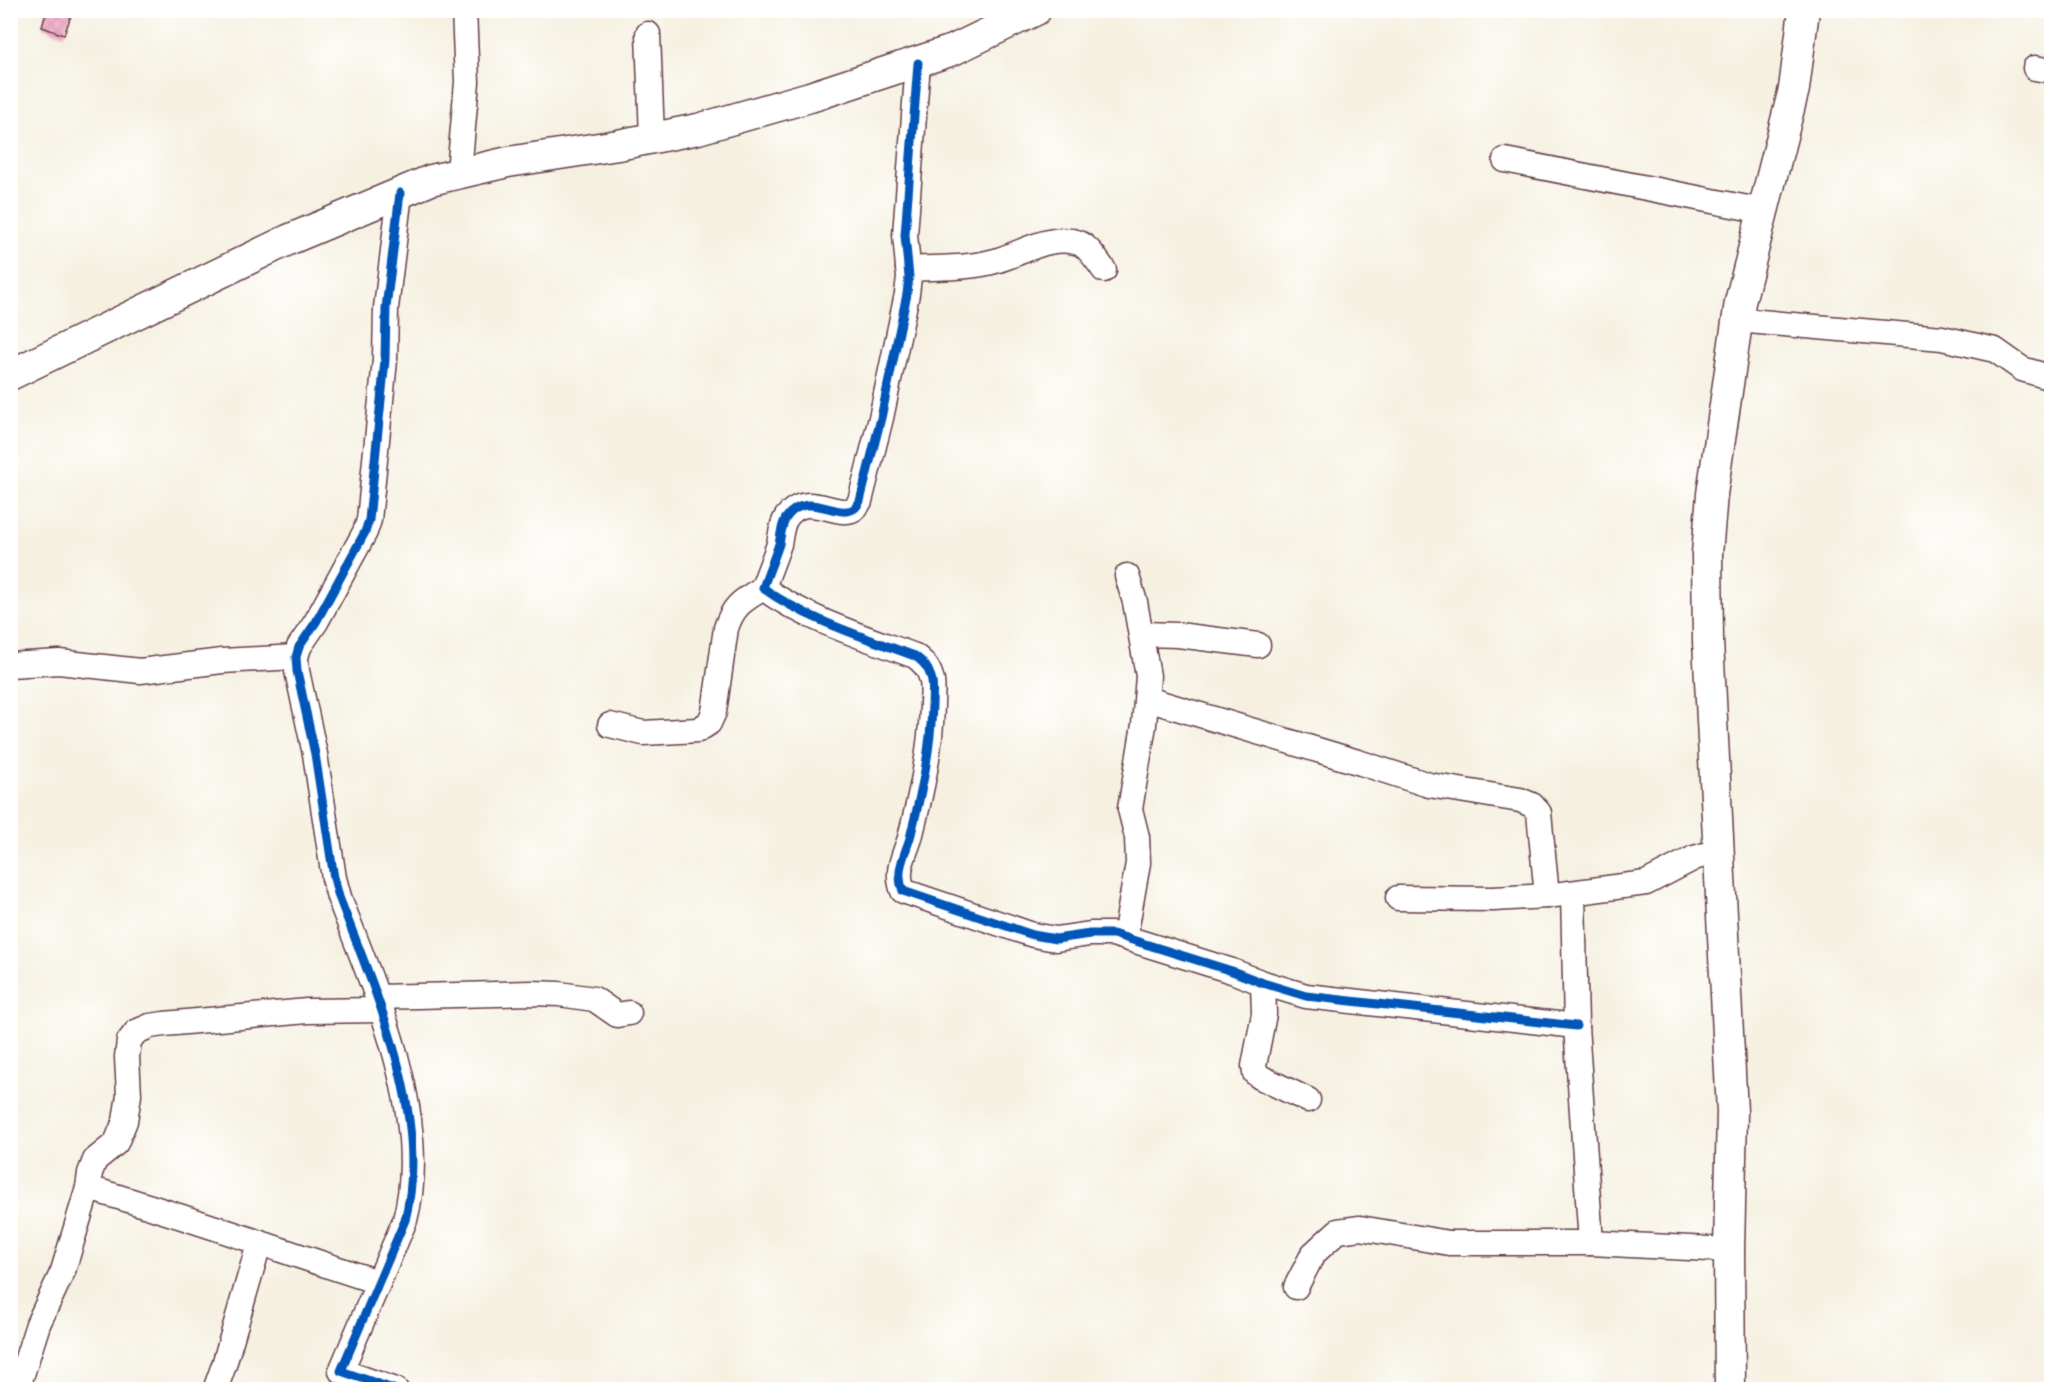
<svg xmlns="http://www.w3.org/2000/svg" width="2062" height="1400" font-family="'Playpen Sans',sans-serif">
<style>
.building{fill:url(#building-cross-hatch)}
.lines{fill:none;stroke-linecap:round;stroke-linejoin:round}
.minor-casing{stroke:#643e46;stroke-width:27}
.major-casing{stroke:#643e46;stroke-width:33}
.minor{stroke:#fff;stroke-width:24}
.major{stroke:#fff;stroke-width:30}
.cycleway-casing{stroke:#fff;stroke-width:13}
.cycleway{stroke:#0057b8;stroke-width:9}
</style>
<defs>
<pattern id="building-cross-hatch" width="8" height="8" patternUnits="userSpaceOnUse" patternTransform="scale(1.5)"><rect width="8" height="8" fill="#f1a8c5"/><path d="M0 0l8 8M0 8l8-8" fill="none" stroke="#d090a9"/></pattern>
</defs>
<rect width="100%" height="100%" fill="#fff"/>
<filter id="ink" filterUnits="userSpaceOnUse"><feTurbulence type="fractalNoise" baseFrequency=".0167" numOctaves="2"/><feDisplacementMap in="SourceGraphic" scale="12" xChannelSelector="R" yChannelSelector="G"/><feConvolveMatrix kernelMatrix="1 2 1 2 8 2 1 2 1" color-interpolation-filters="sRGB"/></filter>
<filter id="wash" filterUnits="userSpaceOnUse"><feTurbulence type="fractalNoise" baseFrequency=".008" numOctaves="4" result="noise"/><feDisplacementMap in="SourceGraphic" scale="24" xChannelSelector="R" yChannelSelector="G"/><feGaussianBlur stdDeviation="1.35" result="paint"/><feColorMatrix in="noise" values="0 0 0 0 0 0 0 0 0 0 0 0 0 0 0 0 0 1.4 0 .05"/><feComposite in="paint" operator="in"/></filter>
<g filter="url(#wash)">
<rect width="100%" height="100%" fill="#f5f0e0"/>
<g id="blocks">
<polygon class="building" points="47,10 73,10 64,35 42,27"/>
</g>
</g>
<g filter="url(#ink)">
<use href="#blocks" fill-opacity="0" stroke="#643e46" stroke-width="1.5"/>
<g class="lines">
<defs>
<g id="minor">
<polyline points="648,34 652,137"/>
<path d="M918,63l-13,172 4,42 -2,17 -26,124 -21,83c-1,2 -3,5 -5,7 -17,13 -48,-20 -69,10 -5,8 -5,17 -7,26 -5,15 -11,29 -16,44 44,32 101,49 152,68 8,6 13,11 16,21 3,8 1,20 1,28 -1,45 -11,89 -22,133 -6,19 -15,33 -7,53l130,44 23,4 34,-5h23l119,37 31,12 43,13 270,30"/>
<polyline points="2035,68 2052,71"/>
<polyline points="1505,160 1763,211"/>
<polyline points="459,172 467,82 464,10"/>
<path d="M908,269c28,-2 60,0 87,-8 26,-7 56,-28 84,-18 10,4 19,19 25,27"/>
<polyline points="1737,320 1942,338 1995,350 2022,369 2052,378"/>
<polyline points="1141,634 1178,635 1258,645"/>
<polyline points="10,665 59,662 140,671 222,661 296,657"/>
<polyline points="1147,699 1361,763 1429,785 1520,800 1532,805 1539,813 1547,896"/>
<path d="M610,725l33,8 55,-3 11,-7 5,-11 12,-84c8,-24 17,-27 37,-40"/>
<polyline points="1573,893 1576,1026 1591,1243"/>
<polyline points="1398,898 1493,899 1547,896 1646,883 1694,858 1719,851"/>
<polyline points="1125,937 1138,863 1137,837 1130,809 1144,725 1148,676 1135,602 1127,576"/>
<polyline points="1263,983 1264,1014 1254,1066 1255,1073 1260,1077 1308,1100"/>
<polyline points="377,997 532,993 559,994 594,999 617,1015 629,1013"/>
<path d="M88,1188c98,28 193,63 290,94"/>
<polyline points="1296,1287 1313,1254 1338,1231 1360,1228 1449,1243 1591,1243 1729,1250"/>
<polyline points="17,1390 38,1324 63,1271 88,1188 90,1173 95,1160 116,1143 125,1121 129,1095 127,1057 129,1041 136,1032 150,1026 164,1024 307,1011 382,1010"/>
<polyline points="215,1390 224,1365 259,1244"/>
<path d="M396,1390l-55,-19 64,-151c27,-102 -30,-229 -66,-323l-5,-19 -19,-124 -18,-83 -1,-14 3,-10 17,-25 49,-90 4,-12 16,-160 1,-52 14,-115"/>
</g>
<g id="major">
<polyline points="10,375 288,240 431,180 508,162 618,145 698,129 810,97 953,50 1036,10"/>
<polyline points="1730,1390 1729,1250 1732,1112 1708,641 1707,554 1712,494 1740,302 1794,89 1804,10"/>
</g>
</defs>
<use href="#minor" class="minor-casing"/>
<use href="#major" class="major-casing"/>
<use href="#minor" class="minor"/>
<use href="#major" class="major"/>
<defs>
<g id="cycleway">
<path d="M918,63l-13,172 4,42 -2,17 -26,124 -21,83c-1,2 -3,5 -5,7 -17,13 -48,-20 -69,10 -5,8 -5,17 -7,26 -5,15 -11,29 -16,44 44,32 101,49 152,68 8,6 13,11 16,21 3,8 1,20 1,28 -1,45 -11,89 -22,133 -6,19 -15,33 -7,53l130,44 23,4 34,-5h23l119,37 31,12 43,13 270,30"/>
<path d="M396,1390l-55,-19 64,-151c27,-102 -30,-229 -66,-323l-5,-19 -19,-124 -18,-83 -1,-14 3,-10 17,-25 49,-90 4,-12 16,-160 1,-52 14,-115"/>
</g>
</defs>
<use href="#cycleway" class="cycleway-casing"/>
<use href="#cycleway" class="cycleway"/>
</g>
</g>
<rect width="2062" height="1400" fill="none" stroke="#fff" stroke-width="36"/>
</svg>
